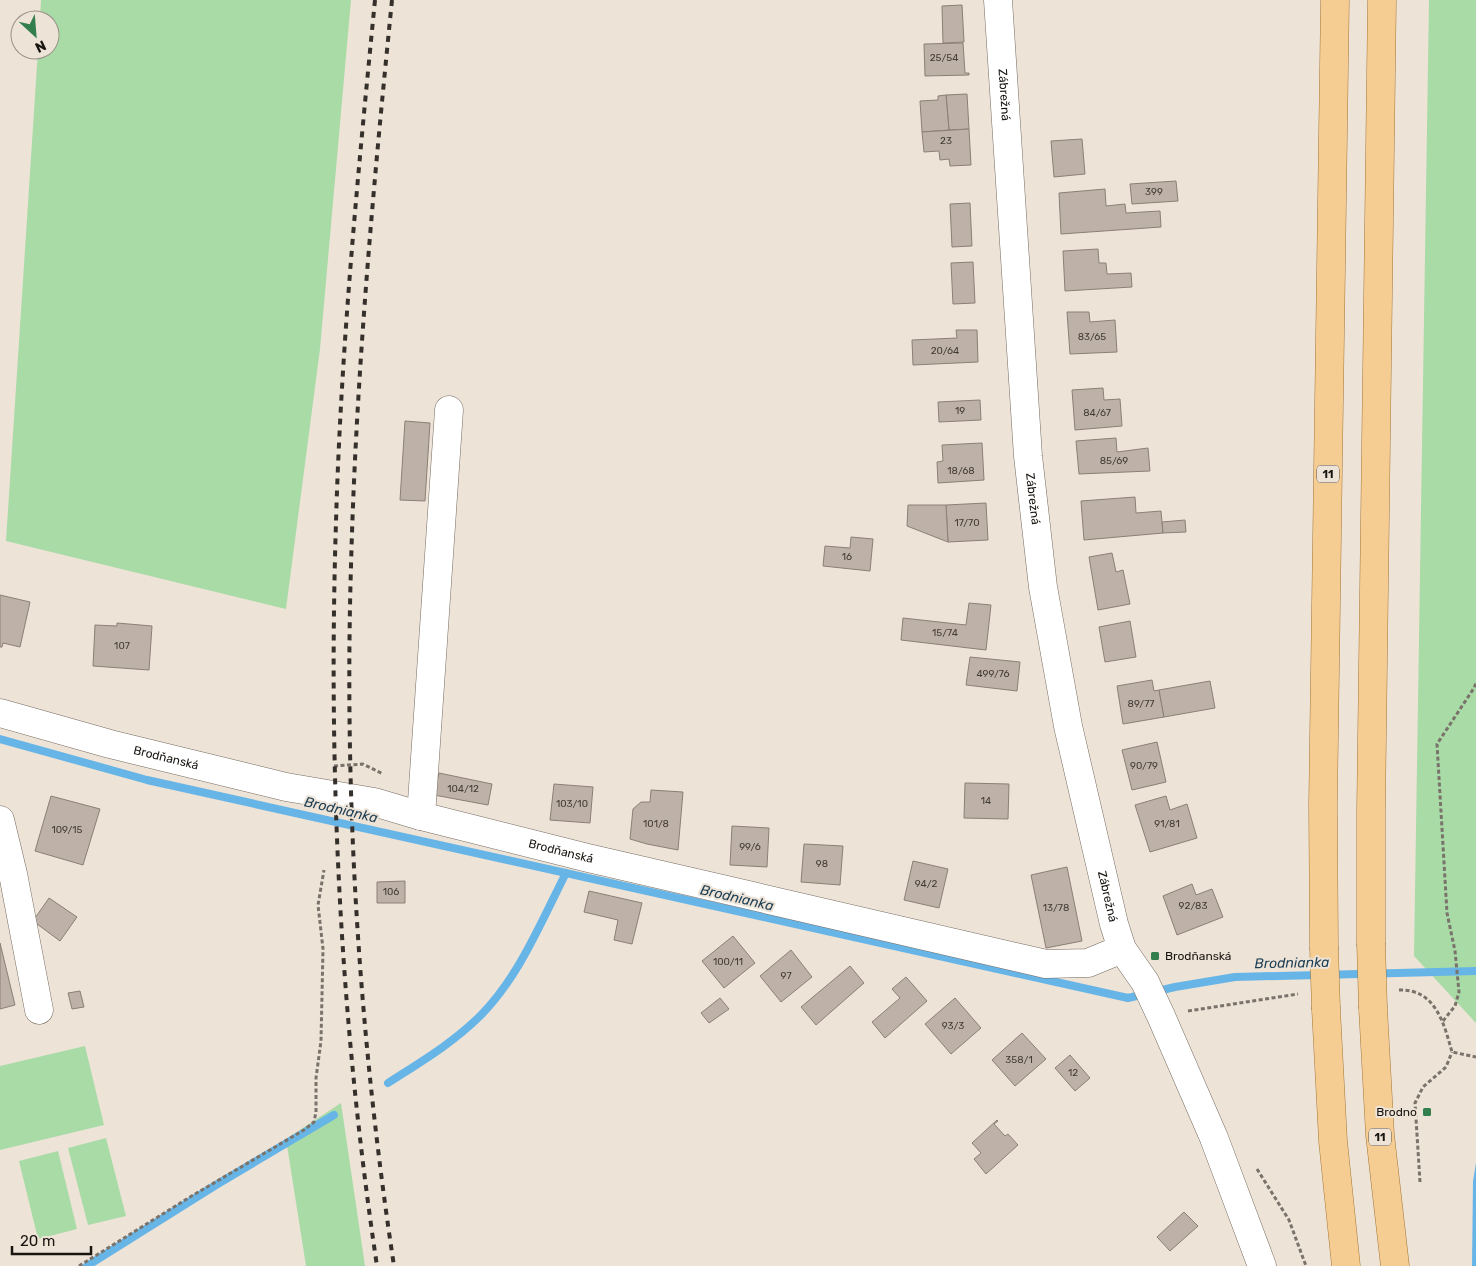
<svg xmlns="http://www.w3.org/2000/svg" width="1476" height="1266" font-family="Rubik,sans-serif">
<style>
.green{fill:#a9dba7}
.water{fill:#67b5e7}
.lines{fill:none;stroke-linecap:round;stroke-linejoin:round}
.stream{stroke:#67b5e7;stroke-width:8}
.building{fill:#beb1a7;stroke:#8b8076}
.minor-casing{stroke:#756b61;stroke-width:29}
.major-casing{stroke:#a37637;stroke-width:29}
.path{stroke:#7a736b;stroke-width:3;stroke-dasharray:4 2.5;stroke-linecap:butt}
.minor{stroke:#fff;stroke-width:28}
.major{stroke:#f5cd93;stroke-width:28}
.rail{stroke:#35302b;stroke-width:4;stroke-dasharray:6 6;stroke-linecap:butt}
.major-bridge-casing{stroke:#a37637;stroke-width:29;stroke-linecap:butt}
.major-bridge{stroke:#f5cd93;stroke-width:28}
.poi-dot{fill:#327e4c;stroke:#eee3d7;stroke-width:2}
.labels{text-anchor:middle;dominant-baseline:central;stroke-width:4;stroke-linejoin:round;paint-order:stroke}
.number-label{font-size:10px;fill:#423c36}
.shield{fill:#eee3d7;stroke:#59534c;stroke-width:1}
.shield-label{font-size:11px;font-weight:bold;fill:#191511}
.street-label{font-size:12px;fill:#191511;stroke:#eee3d7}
.poi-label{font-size:12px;fill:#191511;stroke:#eee3d7;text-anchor:start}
.water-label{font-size:14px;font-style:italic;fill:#1c3e54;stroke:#eee3d7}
</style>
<rect width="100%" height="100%" fill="#eee3d7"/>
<g class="green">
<polygon points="41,0 351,0 320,349 286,609 6,541 38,50 50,50 50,20 40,20"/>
<polygon points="1429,0 1476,0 1476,1023 1414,956"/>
<polygon points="85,1046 104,1125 0,1150 0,1066"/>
<polygon points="341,1103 365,1266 306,1266 286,1139"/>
<polygon points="106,1138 126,1216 88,1225 68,1148"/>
<polygon points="58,1151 77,1229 38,1239 19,1161"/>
</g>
<polygon class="water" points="1476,1163 1476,1266 1472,1266 1473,1181"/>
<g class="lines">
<g class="stream">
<polyline points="0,739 147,780 1128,998 1175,987 1235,977 1476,971"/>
<path d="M388,1083c31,-20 65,-40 92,-67 39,-39 61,-94 86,-143"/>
<polyline points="87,1266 216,1185 334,1115"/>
</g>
</g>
<g class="building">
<polygon points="962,5 964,42 943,43 942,6"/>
<polygon points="963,43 965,73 969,73 969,75 925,76 924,44"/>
<polygon points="967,94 969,129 949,130 946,95"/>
<polygon points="946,95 949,130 922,132 920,101 938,100 938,96"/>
<polygon points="969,129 971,165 950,166 949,159 940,160 939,151 924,152 922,132"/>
<polygon points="1082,139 1085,174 1054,177 1051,141"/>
<polygon points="1176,181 1178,201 1132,204 1130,184"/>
<polygon points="1105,189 1106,206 1125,204 1126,213 1160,211 1161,227 1061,234 1059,193"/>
<polygon points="970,203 972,246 952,247 950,204"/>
<polygon points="1098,249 1099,263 1106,263 1107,274 1131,273 1132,287 1065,291 1063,251"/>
<polygon points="973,262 975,303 953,304 951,263"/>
<polygon points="1067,312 1089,312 1090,322 1115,320 1117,352 1070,354"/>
<polygon points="956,330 977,330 978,362 913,365 912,340 957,338"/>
<polygon points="1103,388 1104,400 1120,399 1122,426 1075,430 1072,390"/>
<polygon points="980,400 981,420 939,422 938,402"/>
<polygon points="405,421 430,423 425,501 400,500"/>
<polygon points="1116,438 1117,452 1148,448 1150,471 1079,474 1076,441"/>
<polygon points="982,443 984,480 938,483 937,462 943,461 942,445"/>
<polygon points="1135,497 1136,513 1161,511 1163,533 1084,540 1081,501"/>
<polygon points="986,503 988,540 948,542 946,505"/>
<polygon points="908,505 946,505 948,542 907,526"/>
<polygon points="1185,520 1186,532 1163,533 1162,522"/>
<polygon points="851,537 873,539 870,571 823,566 825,546 850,548"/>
<polygon points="1112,553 1116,572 1123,570 1130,604 1098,610 1089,557"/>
<polygon points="0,595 30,602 20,647 3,643 2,647 0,647"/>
<polygon points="969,603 991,605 986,650 901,640 903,618 966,625"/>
<polygon points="1130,621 1136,657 1105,662 1099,627"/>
<polygon points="117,623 152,626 149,670 93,666 95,625 117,626"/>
<polygon points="970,657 1020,662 1017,691 966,685"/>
<polygon points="1152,680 1154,691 1159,690 1164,717 1123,724 1117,686"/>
<polygon points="1210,681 1215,708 1164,717 1159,690"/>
<polygon points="1157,742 1166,782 1132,790 1122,750"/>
<polygon points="439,773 492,784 488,805 434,795"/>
<polygon points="965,783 1009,784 1008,819 964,818"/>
<polygon points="554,784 593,787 590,823 550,820"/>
<polygon points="651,790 683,792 678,850 647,844 630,839 633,809 641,802 650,802"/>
<polygon points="51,796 100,809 83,865 35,851"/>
<polygon points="1166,796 1170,810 1187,804 1197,838 1150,852 1135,805"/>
<polygon points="732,826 769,828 767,867 730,865"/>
<polygon points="804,844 843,846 840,885 801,882"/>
<polygon points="913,861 948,869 939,908 904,900"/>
<polygon points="1067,867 1082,941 1046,948 1031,875"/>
<polygon points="405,881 405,903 377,903 377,882"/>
<polygon points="1192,884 1196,895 1212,889 1223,917 1177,935 1163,896"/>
<polygon points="589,891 642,903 632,944 614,940 618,920 584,912"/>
<polygon points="49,898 77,917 60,941 33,921"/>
<polygon points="733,936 755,963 724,988 702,961"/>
<polygon points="0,943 15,1005 0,1009"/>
<polygon points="791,950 812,977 781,1002 760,976"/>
<polygon points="850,966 864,983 816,1025 801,1007"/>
<polygon points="906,977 927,1001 885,1038 872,1022 900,998 892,989"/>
<polygon points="80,991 84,1007 72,1009 68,993"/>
<polygon points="720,998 729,1009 709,1023 701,1013"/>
<polygon points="955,998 981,1028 951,1054 925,1024"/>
<polygon points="1022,1033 1046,1059 1015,1086 992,1060"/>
<polygon points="1070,1055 1090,1078 1075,1091 1055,1068"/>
<polygon points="997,1120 998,1121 994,1124 1005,1136 1008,1134 1018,1145 986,1174 974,1159 981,1153 972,1143"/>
<polygon points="1184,1212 1198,1226 1170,1251 1157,1237"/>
</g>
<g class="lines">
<defs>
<g id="minor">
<path id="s1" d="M998,0l30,456 15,131 25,139 46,198 8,25 23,33 16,34 53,122 48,128"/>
<path id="s2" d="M0,713l110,31 176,43 88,15 47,14 167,42 458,106 42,-1 34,-14"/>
<polyline points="421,816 449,410"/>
<polyline points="0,820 13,874 39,1010"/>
</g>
<g id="major">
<polyline points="1371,943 1371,811 1382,0"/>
<polyline points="1324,947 1323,805 1335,0"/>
<polyline points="1373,1008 1380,1135 1395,1266"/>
<polyline points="1326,1009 1333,1141 1346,1266"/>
</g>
</defs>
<use href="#minor" class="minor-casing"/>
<use href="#major" class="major-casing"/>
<g class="path">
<polyline points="334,766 363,764 383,774"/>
<path d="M1399,990c37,-1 45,34 53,62l24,5"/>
<polyline points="1188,1011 1298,994"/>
<polyline points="1443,1021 1455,1006 1459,992 1455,951 1447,913 1437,744 1474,688 1476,683"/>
<polyline points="1257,1169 1289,1220 1306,1266"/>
<polyline points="1420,1182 1415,1103 1423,1087 1446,1067 1452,1052"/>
<polyline points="79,1266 190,1197 304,1130 314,1122 316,1112 316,1078 321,1041 323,949 318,905 324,870"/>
</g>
<use href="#minor" class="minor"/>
<use href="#major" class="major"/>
<g class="rail">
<path d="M375,0c-17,173 -34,347 -39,522 -8,248 4,498 41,744"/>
<path d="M392,0c-19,189 -36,377 -41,566 -7,233 8,470 43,700"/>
</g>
<defs>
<g id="major-bridge">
<polyline points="1371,943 1373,1008"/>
<polyline points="1324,947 1326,1009"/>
</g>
</defs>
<use href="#major-bridge" class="major-bridge-casing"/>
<use href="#major-bridge" class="major-bridge"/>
</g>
<g class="poi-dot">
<rect x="1150" y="951" width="10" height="10" rx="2.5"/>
<rect x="1422" y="1107" width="10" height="10" rx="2.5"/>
</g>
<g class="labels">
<g class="number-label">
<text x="944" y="58">25/54</text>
<text x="946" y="141">23</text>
<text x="1154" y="192">399</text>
<text x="1092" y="337">83/65</text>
<text x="945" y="351">20/64</text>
<text x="960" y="411">19</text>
<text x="1097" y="413">84/67</text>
<text x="1114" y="461">85/69</text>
<text x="961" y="471">18/68</text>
<text x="967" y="523">17/70</text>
<text x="847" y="557">16</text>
<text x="945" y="633">15/74</text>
<text x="122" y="646">107</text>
<text x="993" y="674">499/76</text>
<text x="1141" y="704">89/77</text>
<text x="1144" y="766">90/79</text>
<text x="463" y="789">104/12</text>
<text x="986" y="801">14</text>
<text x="572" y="804">103/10</text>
<text x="656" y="824">101/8</text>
<text x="1167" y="824">91/81</text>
<text x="67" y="830">109/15</text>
<text x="750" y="847">99/6</text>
<text x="822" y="864">98</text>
<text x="926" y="884">94/2</text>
<text x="391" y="892">106</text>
<text x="1193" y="906">92/83</text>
<text x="1056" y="908">13/78</text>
<text x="728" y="962">100/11</text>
<text x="786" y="976">97</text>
<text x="953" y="1026">93/3</text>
<text x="1019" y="1060">358/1</text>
<text x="1073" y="1073">12</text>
</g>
<g class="shield">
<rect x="1317" y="465.5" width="22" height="17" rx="4"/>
<rect x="1369" y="1128.5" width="22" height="17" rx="4"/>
</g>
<g class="shield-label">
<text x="1328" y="474">11</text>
<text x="1380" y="1137">11</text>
</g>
<g class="street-label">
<text stroke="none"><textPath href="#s1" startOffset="95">Zábrežná</textPath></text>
<text stroke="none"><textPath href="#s1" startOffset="500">Zábrežná</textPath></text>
<text stroke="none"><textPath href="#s2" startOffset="172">Brodňanská</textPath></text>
<text stroke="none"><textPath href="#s2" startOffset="578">Brodňanská</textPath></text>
<text stroke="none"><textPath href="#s1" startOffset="905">Zábrežná</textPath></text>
</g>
<g class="poi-label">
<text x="1165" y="956">Brodňanská</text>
<text x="1417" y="1112" text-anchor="end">Brodno</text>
</g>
<g class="water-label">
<text transform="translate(341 810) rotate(13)">Brodnianka</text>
<text transform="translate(737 898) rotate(13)">Brodnianka</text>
<text transform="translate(1292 963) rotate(-1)">Brodnianka</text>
</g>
</g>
<g transform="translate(35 35) rotate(154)"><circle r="24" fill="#eee3d7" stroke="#999188"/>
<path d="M0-4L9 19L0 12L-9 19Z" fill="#327e4c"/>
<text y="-8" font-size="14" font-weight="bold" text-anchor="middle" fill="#191511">N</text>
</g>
<path d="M12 1246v8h79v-8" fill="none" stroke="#191511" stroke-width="2.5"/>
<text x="20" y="1246" font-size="15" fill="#191511" stroke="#eee3d7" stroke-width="4" paint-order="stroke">20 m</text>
</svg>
